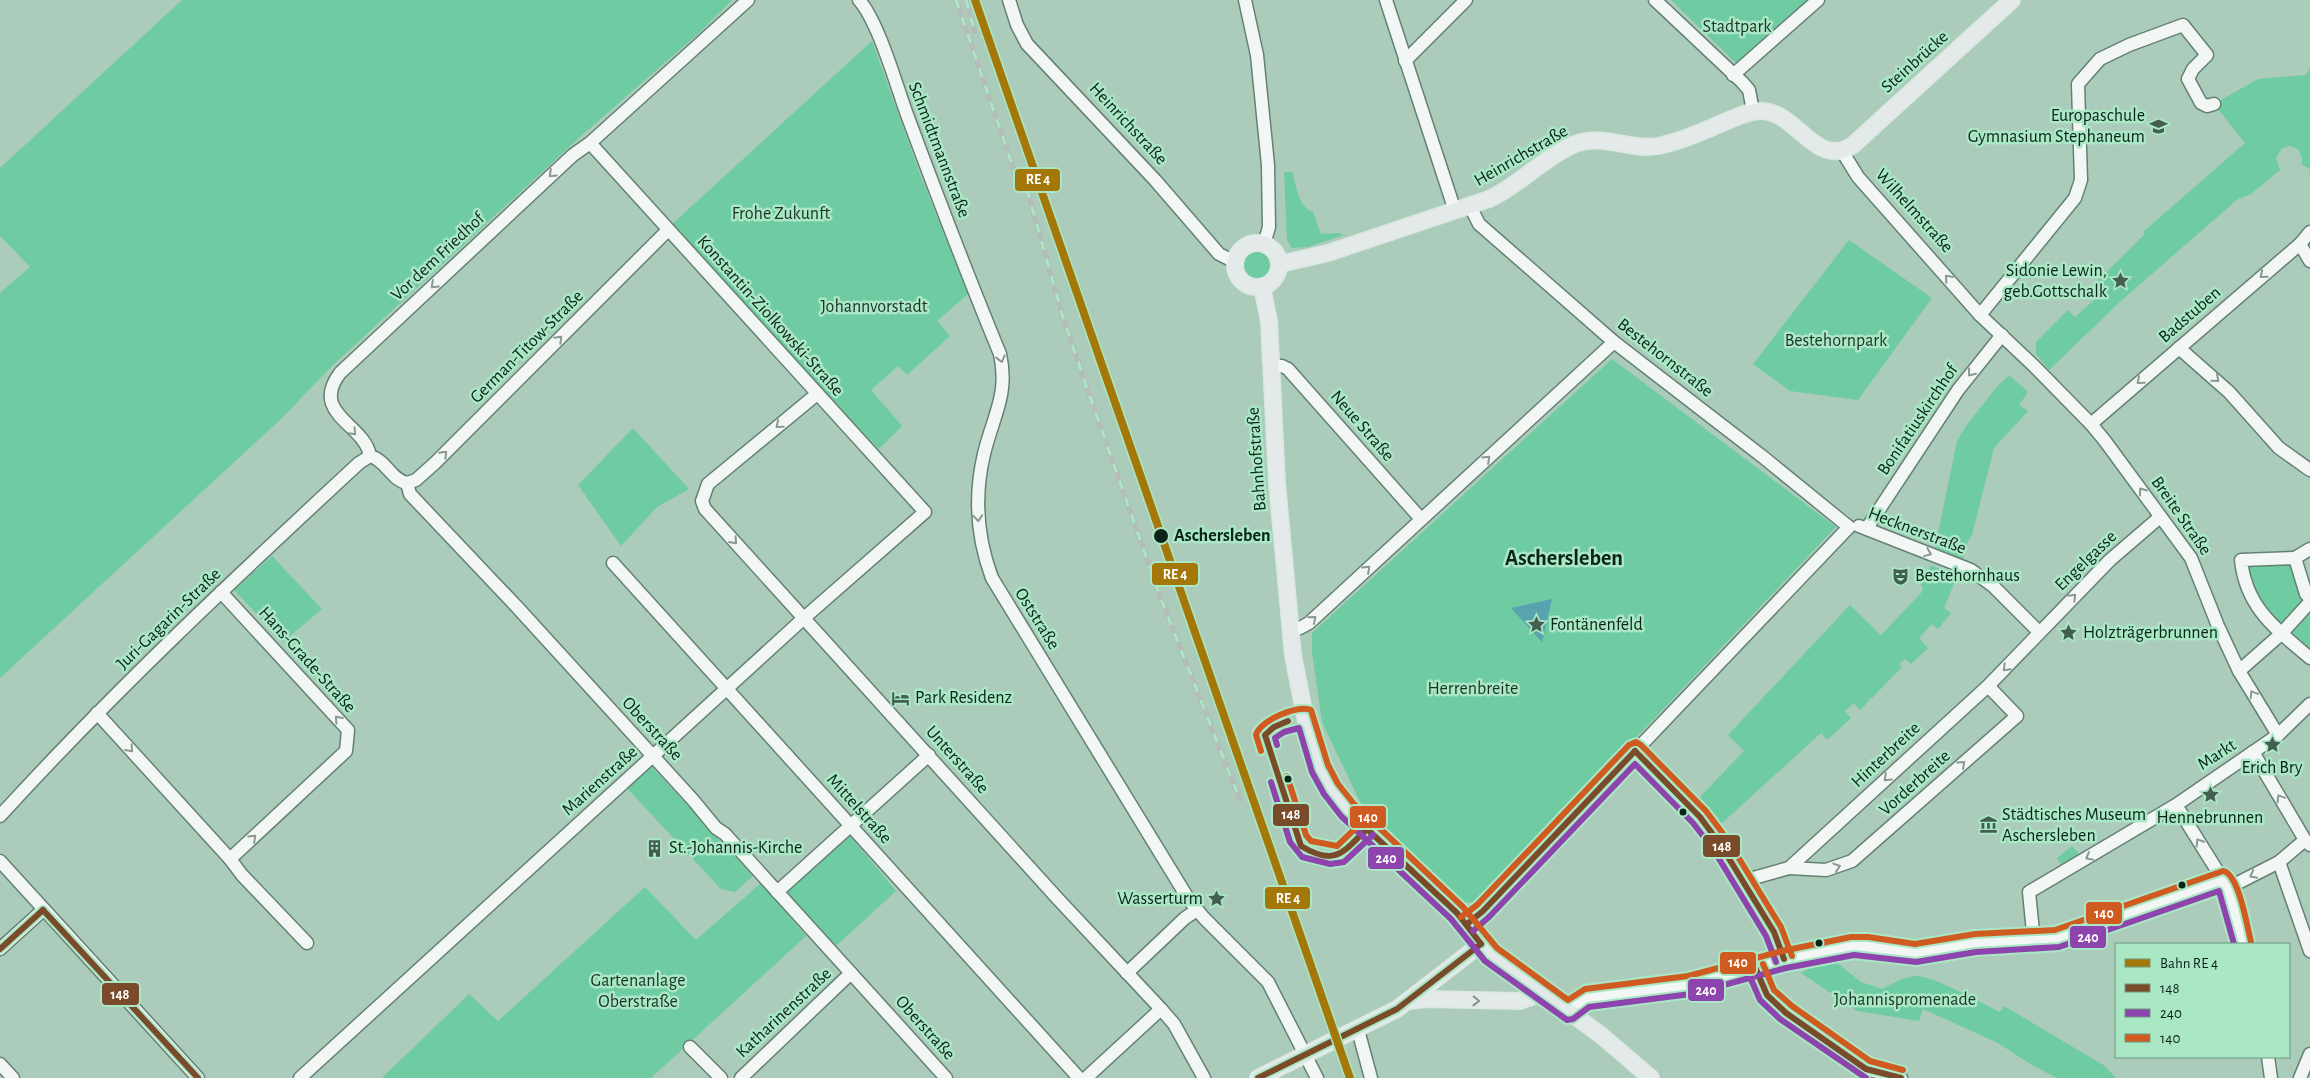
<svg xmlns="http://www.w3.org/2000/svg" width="2310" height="1078" font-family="'Alegreya Sans',sans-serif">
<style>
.green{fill:#6ecba2}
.water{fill:#58a3b0}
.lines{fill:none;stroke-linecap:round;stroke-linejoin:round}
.minor-casing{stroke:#668173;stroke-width:15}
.major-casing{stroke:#d9e8e0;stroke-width:18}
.minor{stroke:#f2f7f5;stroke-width:12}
.major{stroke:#e4e9ea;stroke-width:15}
.rail-casing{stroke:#b4bdb8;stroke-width:5}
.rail{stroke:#aae7c5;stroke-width:3;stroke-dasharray:9;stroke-linecap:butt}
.bus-1-casing{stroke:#aae7c5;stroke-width:10}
.bus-2-casing{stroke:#aae7c5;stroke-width:10}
.bus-3-casing{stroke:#aae7c5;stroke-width:10}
.bus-1{stroke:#7a4b2a;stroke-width:6}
.bus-2{stroke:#8e44ad;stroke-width:6}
.bus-3{stroke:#cf5b20;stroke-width:6}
.rail-1-casing{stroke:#aae7c5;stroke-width:11}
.rail-1{stroke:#a47808;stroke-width:8}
.oneway{stroke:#8a9892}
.oneway2{stroke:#82908c}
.stop-dot{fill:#0b2418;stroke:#aae7c5;stroke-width:2}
.labels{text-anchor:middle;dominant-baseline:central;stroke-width:5;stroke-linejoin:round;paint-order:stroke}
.park-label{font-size:18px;fill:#1b3326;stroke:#aae7c5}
.street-label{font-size:18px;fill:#0b2418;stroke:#aae7c5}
.poi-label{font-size:18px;fill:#0b2418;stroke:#aae7c5;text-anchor:start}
.stop-label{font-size:18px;font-weight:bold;fill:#0b2418;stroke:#aae7c5;text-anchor:start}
.district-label{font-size:22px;font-weight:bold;fill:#0b2418;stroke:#aae7c5}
.line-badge{stroke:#aae7c5;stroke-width:2}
.badge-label{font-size:14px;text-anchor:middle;font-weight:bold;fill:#fff}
</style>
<rect width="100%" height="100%" fill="#abccba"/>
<g class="green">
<polygon points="182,0 732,0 700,32 581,136 331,367 281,419 0,678 0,293 30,267 0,236 0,168"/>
<polygon points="1671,0 1809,0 1736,63"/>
<polygon points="872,41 921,177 968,294 937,321 950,336 907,375 898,366 871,390 902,426 879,449 759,325 669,227"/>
<polygon points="2310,67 2310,169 2302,165 2302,158 2298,149 2290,146 2282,148 2276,158 2280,170 2251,194 2238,199 2122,300 2049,370 2036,354 2036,342 2068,310 2075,317 2101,294 2095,283 2145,234 2143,232 2245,143 2214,104 2258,79 2306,75"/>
<path d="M1284,172h8c4,12 7,37 21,40l8,22 18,-1 5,2 -36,12 -16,1 -5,-8z"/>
<polygon points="1849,240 1932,298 1858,400 1790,391 1753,364"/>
<circle cx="1257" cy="266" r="15"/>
<polygon points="1612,359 1836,527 1629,745 1475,903 1460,902 1365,812 1322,722 1312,652 1312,633"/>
<polygon points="2009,375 2028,392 2019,405 2028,411 1994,448 1972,535 1968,541 1963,559 1935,548 1957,441 1966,426 1995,389"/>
<polygon points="633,428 689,489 657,507 621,546 578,485"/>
<polygon points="272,556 322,609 283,642 234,590"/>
<polygon points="2290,562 2301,593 2301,605 2281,628 2255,598 2244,563"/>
<polygon points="1930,565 1957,576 1944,608 1951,613 1938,629 1932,624 1919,638 1928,648 1911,664 1905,659 1899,664 1902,667 1872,698 1868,699 1869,701 1860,710 1854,703 1845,711 1851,718 1827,740 1821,733 1720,825 1698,799 1744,751 1728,735 1850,605 1881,635 1921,593 1923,589 1921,585 1929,573"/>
<polygon points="2310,613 2310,655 2289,636 2289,631 2300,619"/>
<polygon points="649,764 753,876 735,892 721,889 625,786"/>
<polygon points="846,831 896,891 835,947 785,893"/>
<polygon points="2072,846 2083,858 2064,870 2057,858"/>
<polygon points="761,883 806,936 651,1078 382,1078 469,994 498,1021 645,887 696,940"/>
<path d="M1837,963l24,19 21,7c10,-5 22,-12 33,-13 15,-2 69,28 85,36l4,-6 101,60 11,12h-59l-25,-13 -34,-22 -75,-34 -4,12 -62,-10 -56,-38 15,-8z"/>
</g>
<polygon class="water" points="1552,599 1542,642 1511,608"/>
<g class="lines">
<defs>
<g id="minor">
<path d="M859,0c19,21 37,84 47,112 30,81 61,162 94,242 9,41 -7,62 -16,100 -10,42 -7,84 8,124l197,322 15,18 64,64 49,96"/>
<polyline points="1009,0 1017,25 1027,44 1155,180 1219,254 1235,262"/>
<polyline points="1245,0 1257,55 1268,165 1269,227 1264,244"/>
<polyline points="1386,0 1455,211"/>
<polyline points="1655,0 1742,82 1749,90 1753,111"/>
<polyline points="1405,61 1466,0"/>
<polyline points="1733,75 1818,0"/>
<polyline points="1842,151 1858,177 1980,315 2034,366 2091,424 2105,441 2191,558 2218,626 2239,671 2278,735"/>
<polyline points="1470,206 1479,224 1614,342 1763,457 1849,527"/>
<polyline points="2300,244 2310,261"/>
<polyline points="1980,315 2075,198 2081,180 2078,84 2100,59 2129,45 2183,25 2207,55 2193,69 2188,79 2201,103 2207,106 2214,104"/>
<polyline points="2179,348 2229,392 2279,448 2310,470"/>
<polyline points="1270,366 1282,366 1288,369 1421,519"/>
<polyline points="817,394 708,484 702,501 705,509 1058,899 1161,1009 1174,1024 1204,1078"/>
<polyline points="2091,424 2300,244 2310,232"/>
<path d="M370,456c16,4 21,24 37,27l3,11 107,113 176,193 23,28 9,6 221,244"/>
<path d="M370,456c-5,-32 -61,-42 -30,-83l233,-218 17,-12 158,-143"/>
<polyline points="407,483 416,480 435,463 668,230"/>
<polyline points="1859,526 1971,570 1993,586 2039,632"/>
<polyline points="1867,528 1958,390 2002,335"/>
<polyline points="2295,558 2310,549"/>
<polyline points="613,563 1079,1078"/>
<path d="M2310,598l-4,-4 -11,-36 -54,2c5,48 35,69 69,98"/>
<polyline points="1290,629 1300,628 1309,623 1614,342"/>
<polyline points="2239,671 2281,634 2310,602"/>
<polyline points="97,713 230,859 346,751 348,730 221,592"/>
<polyline points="1635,751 1700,817 1720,844 1774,932 1784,959"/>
<polyline points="2253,752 2305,840 2310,845"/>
<polyline points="2176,805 2228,888 2243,944"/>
<path d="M0,816c113,-124 236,-239 359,-353l11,-7"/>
<polyline points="230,859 242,875 307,943"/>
<polyline points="0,861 198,1078"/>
<polyline points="2279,862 2310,951"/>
<polyline points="1789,868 1826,870 1852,861 2017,716 1988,686"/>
<polyline points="1743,881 1789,868 1988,686 2110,560 2160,517"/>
<polyline points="2228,888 2279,862 2305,840"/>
<polyline points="777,892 929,755"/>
<polyline points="1467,924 1483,911 1849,527"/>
<polyline points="2034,942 2029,892 2176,805 2278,735 2310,704"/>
<polyline points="0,949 43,910"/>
<polyline points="1755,967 1767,995 1786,1013 1866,1069 1901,1078"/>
<polyline points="1127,973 1185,918 1197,910"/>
<polyline points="1569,1011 1578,1002 1587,998 1690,985 1784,959 1853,946 1867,946 1915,953 1975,943 2057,939 2223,880"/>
<polyline points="1358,1030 1371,1078"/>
<polyline points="690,1047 721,1078"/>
<polyline points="2268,1057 2271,1078"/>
<polyline points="0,1064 13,1078"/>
<polyline points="300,1078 804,618 925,512 590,143"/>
<polyline points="741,1078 851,973"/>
<polyline points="1086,1078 1161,1009"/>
<polyline points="2300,1078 2310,1054"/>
</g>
<g id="major">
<circle cx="1257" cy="265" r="22"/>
<path d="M1280,264l48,-11 161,-54c31,-14 55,-42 86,-55 28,-11 55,7 83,2 21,-4 44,-14 64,-23 13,-5 25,-12 39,-12 36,0 55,59 92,34l159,-145"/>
<polyline points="1262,287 1269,321 1277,483 1293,655 1309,737 1324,779 1348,810 1457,913 1491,954 1602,1036 1651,1078"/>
<polyline points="1410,1001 1425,999 1520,1001 1531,997 1538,988"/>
<polyline points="1258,1078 1397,1009 1481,944"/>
</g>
</defs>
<use href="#minor" class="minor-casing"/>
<use href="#major" class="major-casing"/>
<use href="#minor" class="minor"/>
<use href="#major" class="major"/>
<defs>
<g id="rail">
<polyline points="956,0 1019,185"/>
<polyline points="966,0 976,36"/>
<polyline points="1022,172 1064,321 1088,391 1161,599 1240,800"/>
</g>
</defs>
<use href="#rail" class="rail-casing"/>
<use href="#rail" class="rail"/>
<defs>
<g id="bus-1">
<path d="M1288,721l-14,6 -9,8 36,111c35,21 42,6 66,-17"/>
<polyline points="1635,751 1700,817 1720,844 1774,932 1784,959"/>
<polyline points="1367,829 1457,913 1481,944"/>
<polyline points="43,910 198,1078"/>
<polyline points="1467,924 1483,911 1635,751"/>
<polyline points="0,949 43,910"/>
<polyline points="1755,967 1767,995 1786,1013 1866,1069 1901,1078"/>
<polyline points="1258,1078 1397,1009 1481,944"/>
</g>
<g id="bus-2">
<polyline points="1277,745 1275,738 1284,732 1299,728 1312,772 1324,794 1341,816 1451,919 1485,961 1567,1020 1573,1019 1589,1007 1691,994 1786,968 1854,955 1916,962 1976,952 2059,947 2219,891 2234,944"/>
<polyline points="1271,782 1290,842 1302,857 1330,864 1344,862 1373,835"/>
<polyline points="1473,931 1489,917 1635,764 1693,823 1713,849 1766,936 1776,962"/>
<polyline points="1747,970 1760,1000 1780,1019 1866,1078"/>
</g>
<g id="bus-3">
<path d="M1261,751l-5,-16c3,-14 42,-31 55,-25l17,55 10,19 16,20 109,103 34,41 71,52 17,-11 103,-13 94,-25 69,-14h17l47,7 60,-10 80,-4 168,-59c16,3 24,55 28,71"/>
<polyline points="1287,776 1306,835 1311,841 1337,846 1361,823"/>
<polyline points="1461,917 1477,905 1629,745 1636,742 1641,745 1706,811 1727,839 1781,927 1792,956"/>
<polyline points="1763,964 1774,990 1792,1006 1870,1061 1903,1070"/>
</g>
</defs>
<use href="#bus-1" class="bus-1-casing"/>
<use href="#bus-2" class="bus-2-casing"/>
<use href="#bus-3" class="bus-3-casing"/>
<use href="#bus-1" class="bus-1"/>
<use href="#bus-2" class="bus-2"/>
<use href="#bus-3" class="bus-3"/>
<defs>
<polyline id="rail-1" points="975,0 1350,1078"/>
</defs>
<use href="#rail-1" class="rail-1-casing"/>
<use href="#rail-1" class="rail-1"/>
</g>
<defs><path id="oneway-chevron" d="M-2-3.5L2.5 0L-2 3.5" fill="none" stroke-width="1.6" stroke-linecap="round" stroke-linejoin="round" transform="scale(1.25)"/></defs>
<g class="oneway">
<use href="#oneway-chevron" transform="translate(552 174) rotate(137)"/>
<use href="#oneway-chevron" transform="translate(2263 275) rotate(140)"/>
<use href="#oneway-chevron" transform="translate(1948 278) rotate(-131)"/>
<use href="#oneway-chevron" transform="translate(434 285) rotate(137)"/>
<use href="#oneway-chevron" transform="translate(559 339) rotate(-45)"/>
<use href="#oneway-chevron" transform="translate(1001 359) rotate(76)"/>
<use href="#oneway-chevron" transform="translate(1971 373) rotate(128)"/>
<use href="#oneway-chevron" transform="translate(2216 379) rotate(41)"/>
<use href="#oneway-chevron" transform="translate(2140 381) rotate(139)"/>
<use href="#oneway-chevron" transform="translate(779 425) rotate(141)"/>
<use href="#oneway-chevron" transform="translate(353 432) rotate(47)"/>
<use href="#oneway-chevron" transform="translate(444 454) rotate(-45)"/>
<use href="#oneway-chevron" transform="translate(1487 459) rotate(-43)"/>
<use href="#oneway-chevron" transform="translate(2142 491) rotate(-126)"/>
<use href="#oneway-chevron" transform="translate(978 518) rotate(86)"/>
<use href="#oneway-chevron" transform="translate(734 541) rotate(48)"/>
<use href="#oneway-chevron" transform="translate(1928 553) rotate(22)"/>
<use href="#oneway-chevron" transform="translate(1367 569) rotate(-43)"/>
<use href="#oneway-chevron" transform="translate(2073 597) rotate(-45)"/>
<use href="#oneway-chevron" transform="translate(1313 619) rotate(-40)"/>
<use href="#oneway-chevron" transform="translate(2006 668) rotate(135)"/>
<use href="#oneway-chevron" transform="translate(2253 694) rotate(-121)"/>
<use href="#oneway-chevron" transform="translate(338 719) rotate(-132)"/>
<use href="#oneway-chevron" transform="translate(130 749) rotate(48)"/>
<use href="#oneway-chevron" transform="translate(1962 764) rotate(-42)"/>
<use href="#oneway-chevron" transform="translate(1887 778) rotate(137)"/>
<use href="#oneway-chevron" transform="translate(2280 798) rotate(-121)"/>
<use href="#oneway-chevron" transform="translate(253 838) rotate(-43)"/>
<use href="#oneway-chevron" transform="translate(2199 842) rotate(-122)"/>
<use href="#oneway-chevron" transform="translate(2089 857) rotate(151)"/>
<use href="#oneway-chevron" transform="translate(1837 867) rotate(-18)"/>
<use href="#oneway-chevron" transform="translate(2253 875) rotate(153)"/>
</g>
<use class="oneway2" href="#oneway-chevron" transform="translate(1476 1001) rotate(1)"/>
<defs>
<symbol id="school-bare" viewBox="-9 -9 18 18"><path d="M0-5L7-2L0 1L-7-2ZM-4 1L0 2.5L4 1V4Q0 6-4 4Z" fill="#435f51" stroke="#aae7c5" stroke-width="2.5" paint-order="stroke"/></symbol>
<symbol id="sight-bare" viewBox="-9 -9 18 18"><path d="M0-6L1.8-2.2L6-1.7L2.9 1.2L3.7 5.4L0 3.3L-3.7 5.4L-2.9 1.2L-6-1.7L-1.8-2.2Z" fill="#435f51" stroke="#aae7c5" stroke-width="2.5" paint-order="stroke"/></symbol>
<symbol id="theatre-bare" viewBox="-9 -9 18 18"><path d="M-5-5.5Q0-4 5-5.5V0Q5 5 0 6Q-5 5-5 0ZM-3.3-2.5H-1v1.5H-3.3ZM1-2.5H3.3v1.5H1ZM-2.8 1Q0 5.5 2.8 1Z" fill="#435f51" stroke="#aae7c5" stroke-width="2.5" paint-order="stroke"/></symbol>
<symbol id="hotel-bare" viewBox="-9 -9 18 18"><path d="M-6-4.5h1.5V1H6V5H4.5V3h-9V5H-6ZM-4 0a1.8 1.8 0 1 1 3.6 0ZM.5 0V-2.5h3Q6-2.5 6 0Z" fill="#435f51" stroke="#aae7c5" stroke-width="2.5" paint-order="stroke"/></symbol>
<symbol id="museum-bare" viewBox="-9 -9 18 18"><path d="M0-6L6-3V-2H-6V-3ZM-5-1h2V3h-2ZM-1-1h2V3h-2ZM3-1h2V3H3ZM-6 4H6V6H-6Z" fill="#435f51" stroke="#aae7c5" stroke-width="2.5" paint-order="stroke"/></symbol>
<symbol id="building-bare" viewBox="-9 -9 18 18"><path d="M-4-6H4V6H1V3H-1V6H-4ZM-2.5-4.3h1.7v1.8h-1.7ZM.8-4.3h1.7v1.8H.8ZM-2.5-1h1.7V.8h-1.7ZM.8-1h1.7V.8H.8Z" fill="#435f51" stroke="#aae7c5" stroke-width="2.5" paint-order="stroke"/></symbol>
</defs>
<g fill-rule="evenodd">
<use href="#school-bare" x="2146" y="114" width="25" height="25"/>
<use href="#sight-bare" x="2108" y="268" width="25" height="25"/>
<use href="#theatre-bare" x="1888" y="564" width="25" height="25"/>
<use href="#sight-bare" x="1524" y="612" width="25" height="25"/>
<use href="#sight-bare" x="2056" y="620" width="25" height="25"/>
<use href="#hotel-bare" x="888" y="686" width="25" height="25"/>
<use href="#sight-bare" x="2260" y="732" width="25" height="25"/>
<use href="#sight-bare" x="2198" y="782" width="25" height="25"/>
<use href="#museum-bare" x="1976" y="812" width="25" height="25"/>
<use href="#building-bare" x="642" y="836" width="25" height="25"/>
<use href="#sight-bare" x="1204" y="886" width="25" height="25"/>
</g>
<g class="stop-dot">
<circle cx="1161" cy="536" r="8"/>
<circle cx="1288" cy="779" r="4.5"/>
<circle cx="1683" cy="812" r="4.5"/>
<circle cx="2182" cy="885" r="4.5"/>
<circle cx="1819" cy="943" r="4.5"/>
</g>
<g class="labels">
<g class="park-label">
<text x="1737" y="27">Stadtpark</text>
<text x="781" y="214">Frohe Zukunft</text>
<text x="874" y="307">Johannvorstadt</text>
<text x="1836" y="341">Bestehornpark</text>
<text x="1473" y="689">Herrenbreite</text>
<text x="638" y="981">Gartenanlage<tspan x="638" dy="21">Oberstraße</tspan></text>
<text x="1905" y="1000">Johannispromenade</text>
</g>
<g class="street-label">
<text transform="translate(1915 62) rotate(-42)">Steinbrücke</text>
<text transform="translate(1128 124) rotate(47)">Heinrichstraße</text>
<text transform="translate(939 150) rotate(69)">Schmidtmannstraße</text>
<text transform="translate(1521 156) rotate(-30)">Heinrichstraße</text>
<text transform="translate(1914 211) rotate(48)">Wilhelmstraße</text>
<text transform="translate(438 257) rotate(-43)">Vor dem Friedhof</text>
<text transform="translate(2190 315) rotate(-41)">Badstuben</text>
<text transform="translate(770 316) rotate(48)">Konstantin-Ziolkowski-Straße</text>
<text transform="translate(527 347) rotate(-45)">German-Titow-Straße</text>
<text transform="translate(1665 358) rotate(38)">Bestehornstraße</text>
<text transform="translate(1918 420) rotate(-56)">Bonifatiuskirchhof</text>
<text transform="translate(1362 426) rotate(49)">Neue Straße</text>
<text transform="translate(1257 459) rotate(-94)">Bahnhofstraße</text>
<text transform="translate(2181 516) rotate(55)">Breite Straße</text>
<text transform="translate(1917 531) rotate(21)">Hecknerstraße</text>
<text transform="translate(2086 561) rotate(-44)">Engelgasse</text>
<text transform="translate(169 619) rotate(-44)">Juri-Gagarin-Straße</text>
<text transform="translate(1037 619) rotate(58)">Oststraße</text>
<text transform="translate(307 660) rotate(48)">Hans-Grade-Straße</text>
<text transform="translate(652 729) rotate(47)">Oberstraße</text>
<text transform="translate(1886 755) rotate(-43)">Hinterbreite</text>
<text transform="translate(2217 755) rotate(-33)">Markt</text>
<text transform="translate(957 760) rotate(48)">Unterstraße</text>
<text transform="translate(600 781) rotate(-42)">Marienstraße</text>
<text transform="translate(1915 783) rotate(-42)">Vorderbreite</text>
<text transform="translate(859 809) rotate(48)">Mittelstraße</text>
<text transform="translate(784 1013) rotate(-43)">Katharinenstraße</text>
<text transform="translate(925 1028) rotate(48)">Oberstraße</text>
</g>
<g class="poi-label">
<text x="2145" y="116" text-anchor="end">Europaschule<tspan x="2145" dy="21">Gymnasium Stephaneum</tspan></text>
<text x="2107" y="271" text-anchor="end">Sidonie Lewin,<tspan x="2107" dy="21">geb.Gottschalk</tspan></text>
<text x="1915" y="576">Bestehornhaus</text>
<text x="1550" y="625">Fontänenfeld</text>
<text x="2083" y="633">Holzträgerbrunnen</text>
<text x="915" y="698">Park Residenz</text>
<text x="2272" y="768" text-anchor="middle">Erich Bry</text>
<text x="2002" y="815">Städtisches Museum<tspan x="2002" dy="21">Aschersleben</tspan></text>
<text x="2210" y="818" text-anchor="middle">Hennebrunnen</text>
<text x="669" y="848">St.-Johannis-Kirche</text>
<text x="1203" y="899" text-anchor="end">Wasserturm</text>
</g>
<g class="stop-label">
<text x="1174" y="536">Aschersleben</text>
</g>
<g class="district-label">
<text x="1564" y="558">Aschersleben</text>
</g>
</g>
<g class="line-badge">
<rect x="1014" y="168" width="47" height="24" rx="5" fill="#a47808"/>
<rect x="1151" y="562" width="48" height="24" rx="5" fill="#a47808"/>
<rect x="1272" y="803" width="38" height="24" rx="5" fill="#7a4b2a"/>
<rect x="1349" y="805" width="38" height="24" rx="5" fill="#cf5b20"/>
<rect x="1702" y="834" width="39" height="24" rx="5" fill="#7a4b2a"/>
<rect x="1367" y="846" width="38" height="24" rx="5" fill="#8e44ad"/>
<rect x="1264" y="886" width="47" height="24" rx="5" fill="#a47808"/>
<rect x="2085" y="901" width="38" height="24" rx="5" fill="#cf5b20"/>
<rect x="2069" y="925" width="38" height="24" rx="5" fill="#8e44ad"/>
<rect x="1719" y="951" width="38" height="24" rx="5" fill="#cf5b20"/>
<rect x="1687" y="978" width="38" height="24" rx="5" fill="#8e44ad"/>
<rect x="101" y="982" width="39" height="24" rx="5" fill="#7a4b2a"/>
</g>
<g class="badge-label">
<text x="1038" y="184">RE 4</text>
<text x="1175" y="579">RE 4</text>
<text x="1291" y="819">148</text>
<text x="1368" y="822">140</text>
<text x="1722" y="851">148</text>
<text x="1386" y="863">240</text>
<text x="1288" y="903">RE 4</text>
<text x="2104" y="918">140</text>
<text x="2088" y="942">240</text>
<text x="1738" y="967">140</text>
<text x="1706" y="995">240</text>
<text x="120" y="999">148</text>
</g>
<rect x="2115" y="943" width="175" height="115" fill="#aae7c5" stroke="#6a9980"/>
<rect x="2125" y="959" width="25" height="8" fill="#a47808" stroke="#6a9980"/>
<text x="2160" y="968" font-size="15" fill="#0b2418">Bahn RE 4</text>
<rect x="2125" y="984" width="25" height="8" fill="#7a4b2a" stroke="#6a9980"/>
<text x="2160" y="993" font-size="15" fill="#0b2418">148</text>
<rect x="2125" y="1009" width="25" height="8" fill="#8e44ad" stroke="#6a9980"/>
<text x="2160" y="1018" font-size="15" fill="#0b2418">240</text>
<rect x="2125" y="1034" width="25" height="8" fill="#cf5b20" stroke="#6a9980"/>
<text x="2160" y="1043" font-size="15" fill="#0b2418">140</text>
</svg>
